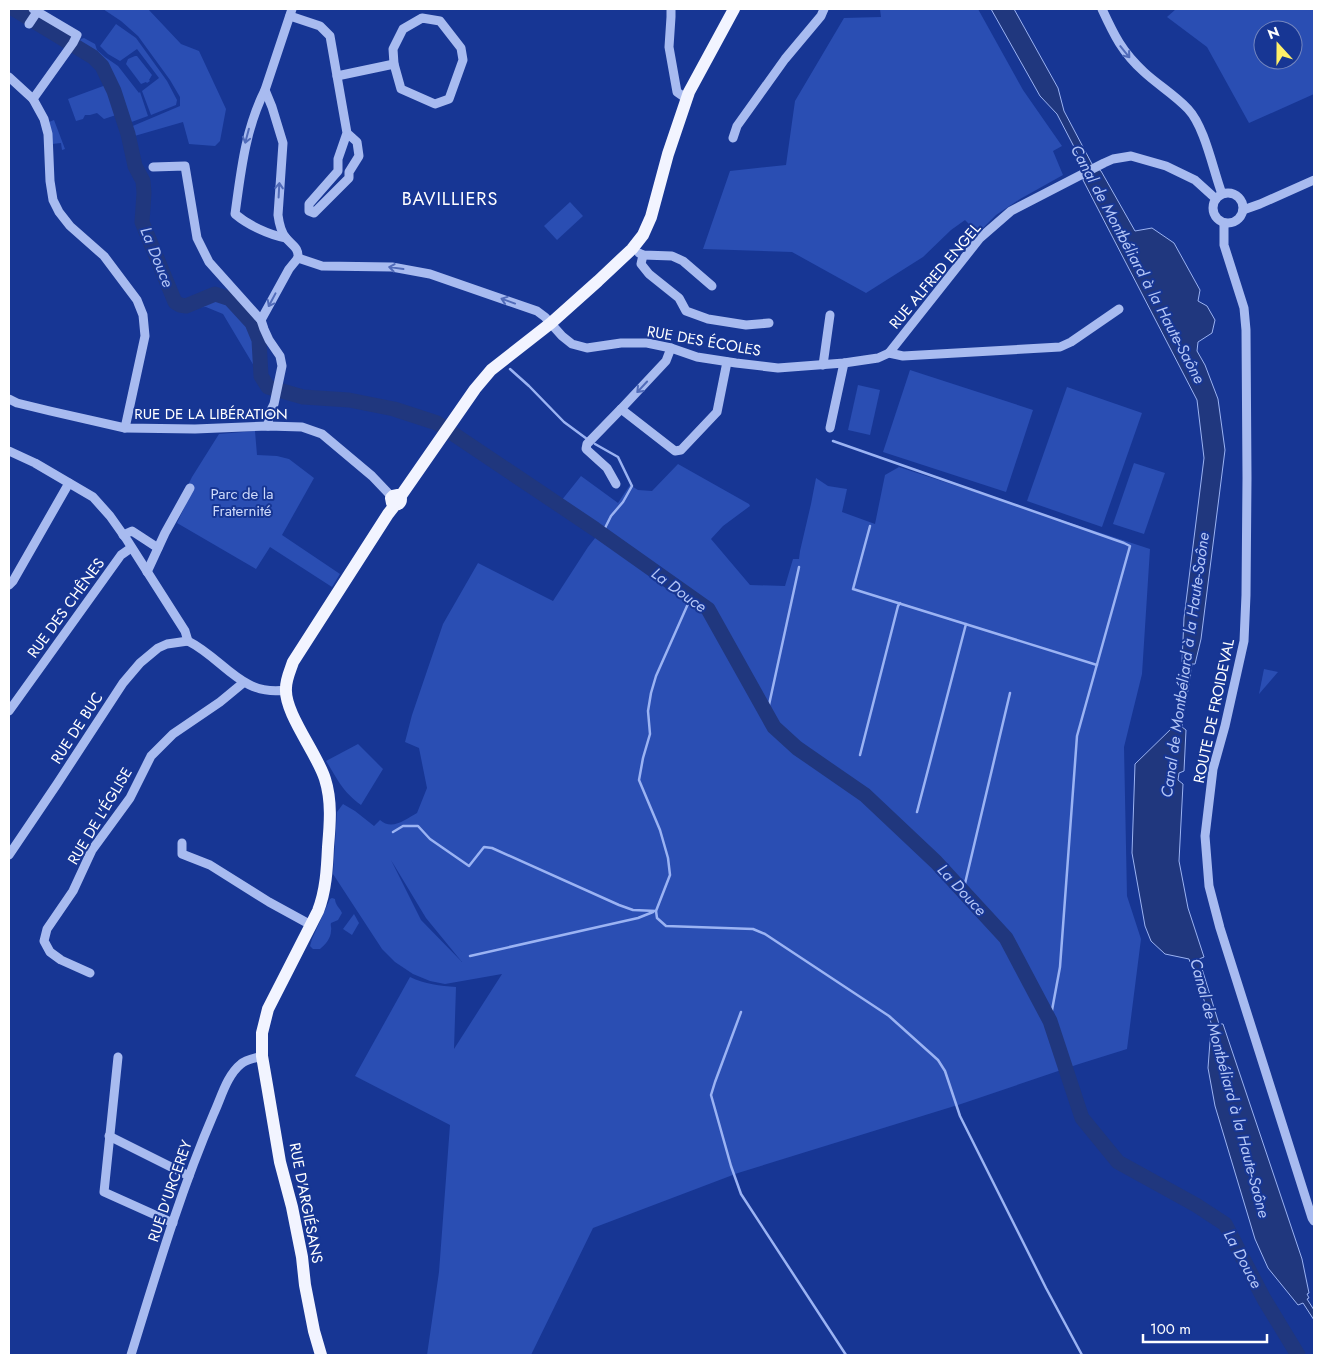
<svg xmlns="http://www.w3.org/2000/svg" width="1323" height="1364" font-family="Jost,sans-serif">
<style>
.green{fill:#2a4eb3;fill-rule:evenodd}
.water{fill:#20377e;stroke:#9bb3f3}
.lines{fill:none;stroke-linecap:round;stroke-linejoin:round}
.stream{stroke:#9bb3f3;stroke-width:2.5}
.river{stroke:#20377e;stroke-width:15}
.minor{stroke:#a8bbf0;stroke-width:9}
.major{stroke:#f2f4ff;stroke-width:12}
.oneway{stroke:#516bb9}
.labels{text-anchor:middle;dominant-baseline:central;stroke-width:4;stroke-linejoin:round;paint-order:stroke}
.street-label{font-size:15px;fill:#fff;stroke:#173694}
.park-label{font-size:15px;fill:#cfdbfb;stroke:#173694}
.water-label{font-size:16px;font-style:italic;fill:#b4c6f7;stroke:#173694}
.quarter-label{font-size:18px;letter-spacing:1px;fill:#fff;stroke:#173694}
</style>
<rect width="100%" height="100%" fill="#173694"/>
<g class="green">
<polygon points="103,9 148,9 181,44 199,51 226,109 220,141 215,146 189,144 183,122 131,137 128,128 180,106 180,97 170,80 138,36 121,21"/>
<polygon points="880,9 978,9 1023,90 1062,146 1053,151 1063,175 1020,199 996,215 978,233 965,220 951,230 923,257 866,293 792,252 703,249 730,171 786,165 795,101 844,18 881,17"/>
<path d="M1176,9h138v85l-65,29 -42,-76 -40,-30zM1263,30h30v30h-30z"/>
<polygon points="116,24 136,38 167,81 177,100 176,105 151,115 142,91 159,78 137,49 120,61 108,54 100,46"/>
<polygon points="84,38 95,44 97,50 105,57 118,66 139,93 140,92 148,116 126,124 115,91 103,66 94,57 77,46 81,39"/>
<polygon points="135,56 137,56 152,75 149,80 150,81 147,83 146,82 141,84 126,64 128,59"/>
<polygon points="106,85 116,115 104,119 97,113 90,115 85,115 83,119 76,121 68,99"/>
<polygon points="54,120 65,149 62,150 61,143 52,144 49,122"/>
<polygon points="570,202 583,216 557,240 544,226"/>
<path d="M212,298c14,1 16,5 26,15 17,16 19,27 19,50l-3,3 -31,-52 -17,-7 -17,1z"/>
<polygon points="910,370 1033,410 1006,492 883,452"/>
<polygon points="858,385 880,390 870,435 848,430"/>
<polygon points="1067,387 1142,413 1102,527 1027,501"/>
<polygon points="255,431 257,455 277,456 289,459 314,478 282,535 340,574 332,587 270,547 256,569 177,523 186,504 180,501 192,477 219,434"/>
<polygon points="1134,463 1165,473 1144,534 1113,524"/>
<path d="M678,464l71,40 1,2 -27,20 -12,13 39,46 35,1 8,-27h6l1,-8 11,-47 5,-26 12,8 19,3 -5,23 33,12 10,-49 14,-8 251,82 -8,125 -18,73 3,149 14,43 -14,110 -48,15 -118,40 -223,69 -145,55 -62,127h-104l12,-83 11,-147 -95,-49 55,-99c15,7 30,9 46,10l-2,62 48,-75 -57,10 -15,-3 -17,-7 -18,-12 -13,-13 -49,-75 4,-62 6,-8 12,7 19,15 6,-6c12,11 26,-1 37,-7l10,-25 -8,-40 -14,-6 7,-27 31,-91 35,-61 75,38 35,-54 15,-19 -42,-27 20,-25 37,27 12,-18 8,5 14,1zM391,860l35,58 36,44 -41,-42z"/>
<polygon points="1264,669 1278,672 1259,694"/>
<path d="M358,744l25,25 -22,36c-19,-14 -23,-25 -35,-44z"/>
<path d="M332,898l3,1c0,6 5,9 7,14l-4,7 -7,3c-1,2 1,5 0,8 0,7 -6,14 -11,18h-7l-3,-3 2,-7 18,-40z"/>
<polygon points="354,914 359,923 352,935 343,929"/>
</g>
<polygon class="water" points="991,9 1014,9 1058,88 1064,111 1092,164 1101,171 1135,231 1152,228 1174,243 1200,290 1198,301 1207,306 1215,320 1212,333 1198,342 1197,351 1205,365 1218,399 1225,450 1201,639 1195,664 1192,664 1182,727 1186,730 1184,771 1179,773 1178,780 1183,784 1179,861 1188,908 1204,957 1199,959 1219,1024 1223,1024 1302,1259 1309,1293 1307,1294 1309,1298 1307,1299 1314,1310 1314,1320 1303,1303 1298,1305 1268,1268 1255,1239 1215,1106 1208,1068 1211,1028 1212,1026 1192,961 1190,962 1189,959 1165,954 1151,941 1145,926 1132,853 1135,764 1173,727 1176,727 1186,663 1182,662 1184,618 1204,458 1197,400 1083,180 1085,168 1057,114 1040,96"/>
<g class="lines">
<g class="stream">
<polyline points="510,369 529,386 564,422 587,439"/>
<polyline points="833,441 1124,543 1130,546 1077,736 1060,967 1050,1021"/>
<polyline points="595,444 618,457 632,486 623,502 611,516 602,534"/>
<polyline points="870,526 853,589 1097,665"/>
<polyline points="691,597 656,676 651,693 648,711 650,734 643,758 639,780 660,830 668,858 670,875 656,911 657,918 666,926 753,929 765,934 889,1016 938,1060 945,1071 960,1116 1046,1288 1082,1355"/>
<polyline points="767,714 799,567"/>
<polyline points="860,755 898,606 900,603"/>
<polyline points="917,812 966,624"/>
<polyline points="393,832 403,826 418,826 430,839 469,866 484,847 492,848 619,905 633,910 656,911"/>
<polyline points="963,892 1010,693"/>
<polyline points="470,956 598,927 638,918 653,912"/>
<polyline points="741,1012 715,1082 711,1095 731,1166 741,1194 846,1355"/>
</g>
<polyline class="river" points="14,9 93,57 102,66 114,91 128,134 135,166 143,181 144,193 142,222 175,302 180,305 186,306 215,294 230,299 252,323 259,340 261,376 268,387 303,397 349,400 394,409 437,423 595,529 708,609 774,727 797,748 865,795 936,862 1006,938 1050,1021 1082,1118 1118,1162 1196,1205 1225,1224 1264,1299 1298,1355"/>
<g class="minor">
<polyline points="33,9 77,35 73,43 33,99"/>
<polyline points="671,9 671,17 669,47 677,92 687,99"/>
<path d="M1102,9c12,26 20,43 42,63 14,13 31,23 44,37 17,18 25,61 34,85"/>
<polyline points="290,16 320,26 330,36 347,133 338,159 338,171 309,204 309,211 314,213 349,178 349,172 359,156 357,142 347,133"/>
<polygon points="422,18 440,21 461,48 463,60 449,99 435,104 401,89 394,64 393,49 403,29"/>
<polyline points="29,24 37,12"/>
<polyline points="337,76 394,64"/>
<polyline points="9,77 33,99 44,119 48,134 50,181 53,200 59,212 70,226 104,256 137,300 143,315 145,336 125,428"/>
<path d="M265,90l7,17 11,36 -5,72c1,8 3,17 8,23 7,8 13,10 12,20"/>
<polyline points="733,138 737,126 785,59 821,16 824,9"/>
<polyline points="153,167 185,166 197,238 209,262 261,320"/>
<circle cx="1228" cy="208" r="15"/>
<polyline points="1243,210 1260,204 1314,180"/>
<polyline points="1224,223 1224,245 1244,308 1246,330 1247,478 1246,595 1244,641 1225,726 1213,769 1205,836 1209,886 1220,928 1312,1218 1314,1221"/>
<path d="M286,238c-17,-3 -38,-13 -51,-24 6,-43 10,-84 30,-124l27,-81"/>
<polyline points="639,253 643,255 672,256 683,261 712,286"/>
<polyline points="643,255 641,264 649,274 679,298 686,311 708,319 746,325 769,323"/>
<polyline points="298,258 322,266 392,267 430,274 537,311 545,317 562,336 572,344 587,348 621,343 647,343 671,348 697,357 736,363 778,368 844,363 878,358 889,353 903,356 1060,347 1071,342 1119,309"/>
<polyline points="671,348 666,361 621,409 675,451 681,450 717,412 727,362"/>
<polyline points="889,353 980,238 1011,211 1104,163 1113,159 1131,156 1166,166 1195,180 1216,199"/>
<polyline points="823,365 830,315"/>
<polyline points="9,399 17,403 50,411 125,428 195,429 268,426 302,427 322,434 372,476 392,497"/>
<polyline points="268,426 269,414 274,404 282,366 280,356 269,340 264,329 261,320 289,269 298,258"/>
<polyline points="830,428 844,363"/>
<polyline points="9,451 35,463 93,497 110,516 127,540 185,631 188,641"/>
<polyline points="616,484 607,468 586,449 587,444 621,409"/>
<polyline points="123,535 132,531 158,548"/>
<polyline points="147,572 165,533 190,488"/>
<polyline points="9,585 13,581 69,483"/>
<path d="M188,641c36,18 53,56 98,49"/>
<polyline points="9,711 121,555 131,548"/>
<polyline points="182,843 182,854 210,865 269,902 311,925"/>
<polyline points="9,855 57,784 123,683 140,663 158,648 167,644 188,641"/>
<polyline points="90,973 61,960 50,952 44,941 47,929 73,891 92,850 130,798 151,756 173,734 220,702 243,683"/>
<polyline points="118,1057 104,1192 173,1223"/>
<polyline points="109,1136 189,1176"/>
<path d="M131,1355c25,-81 49,-163 83,-242 7,-15 13,-38 27,-49 5,-5 15,-6 21,-8"/>
</g>
<g class="major">
<polyline points="400,497 475,389 491,370 551,323 598,281 632,249 643,235 651,217 668,154 689,92 734,9"/>
<path d="M321,1355l-7,-24 -9,-46 -3,-28 -10,-50 -12,-45 -13,-77 -5,-29v-23l6,-24 50,-98c8,-21 9,-42 10,-64 2,-23 4,-46 -3,-68 -8,-26 -41,-66 -39,-91 0,-9 4,-17 7,-26l95,-148 7,-9c3,0 6,-2 6,-6l-3,-4 -5,1 -2,2 1,5 3,2"/>
</g>
</g>
<defs><path id="oneway-shaft" d="M-6 0H5M1.5-3L5.5 0L1.5 3" fill="none" stroke-width="1.6" stroke-linecap="round" stroke-linejoin="round" transform="scale(1.25)"/></defs>
<g class="oneway">
<use href="#oneway-shaft" transform="translate(1125 52) rotate(51)"/>
<use href="#oneway-shaft" transform="translate(247 136) rotate(105)"/>
<use href="#oneway-shaft" transform="translate(279 190) rotate(-87)"/>
<use href="#oneway-shaft" transform="translate(396 268) rotate(-172)"/>
<use href="#oneway-shaft" transform="translate(272 300) rotate(118)"/>
<use href="#oneway-shaft" transform="translate(508 301) rotate(-160)"/>
<use href="#oneway-shaft" transform="translate(642 387) rotate(133)"/>
</g>
<g class="labels">
<g class="street-label">
<text transform="translate(935 276) rotate(-50)">RUE ALFRED ENGEL</text>
<text transform="translate(704 341) rotate(10)">RUE DES ÉCOLES</text>
<text x="211" y="414">RUE DE LA LIBÉRATION</text>
<text transform="translate(66 608) rotate(-54)">RUE DES CHÊNES</text>
<text transform="translate(1214 711) rotate(-78)">ROUTE DE FROIDEVAL</text>
<text transform="translate(77 728) rotate(-57)">RUE DE BUC</text>
<text transform="translate(100 816) rotate(-59)">RUE DE L'ÉGLISE</text>
<text transform="translate(170 1191) rotate(-71)">RUE D'URCEREY</text>
<text transform="translate(306 1203) rotate(79)">RUE D'ARGIÉSANS</text>
</g>
<g class="park-label">
<text x="242" y="494">Parc de la<tspan x="242" dy="17">Fraternité</tspan></text>
</g>
<g class="water-label">
<text transform="translate(157 257) rotate(68)">La Douce</text>
<text transform="translate(1138 264) rotate(62)">Canal de Montbéliard à la Haute-Saône</text>
<text transform="translate(679 590) rotate(36)">La Douce</text>
<text transform="translate(1185 665) rotate(-82)">Canal de Montbéliard à la Haute-Saône</text>
<text transform="translate(962 890) rotate(47)">La Douce</text>
<text transform="translate(1230 1088) rotate(75)">Canal de Montbéliard à la Haute-Saône</text>
<text transform="translate(1243 1259) rotate(62)">La Douce</text>
</g>
<g class="quarter-label">
<text x="450" y="199">BAVILLIERS</text>
</g>
</g>
<rect width="1323" height="1364" fill="none" stroke="#ffffff" stroke-width="20"/>
<g transform="translate(1278 45) rotate(339)"><circle r="24" fill="#173694" stroke="#7486bf"/>
<path d="M0-4L9 19L0 12L-9 19Z" fill="#fff068"/>
<text y="-8" font-size="14" font-weight="bold" text-anchor="middle" fill="#ffffff">N</text>
</g>
<path d="M1143 1334v8h124v-8" fill="none" stroke="#ffffff" stroke-width="2.5"/>
<text x="1150" y="1334" font-size="15" fill="#ffffff" stroke="#173694" stroke-width="4" paint-order="stroke">100 m</text>
</svg>
